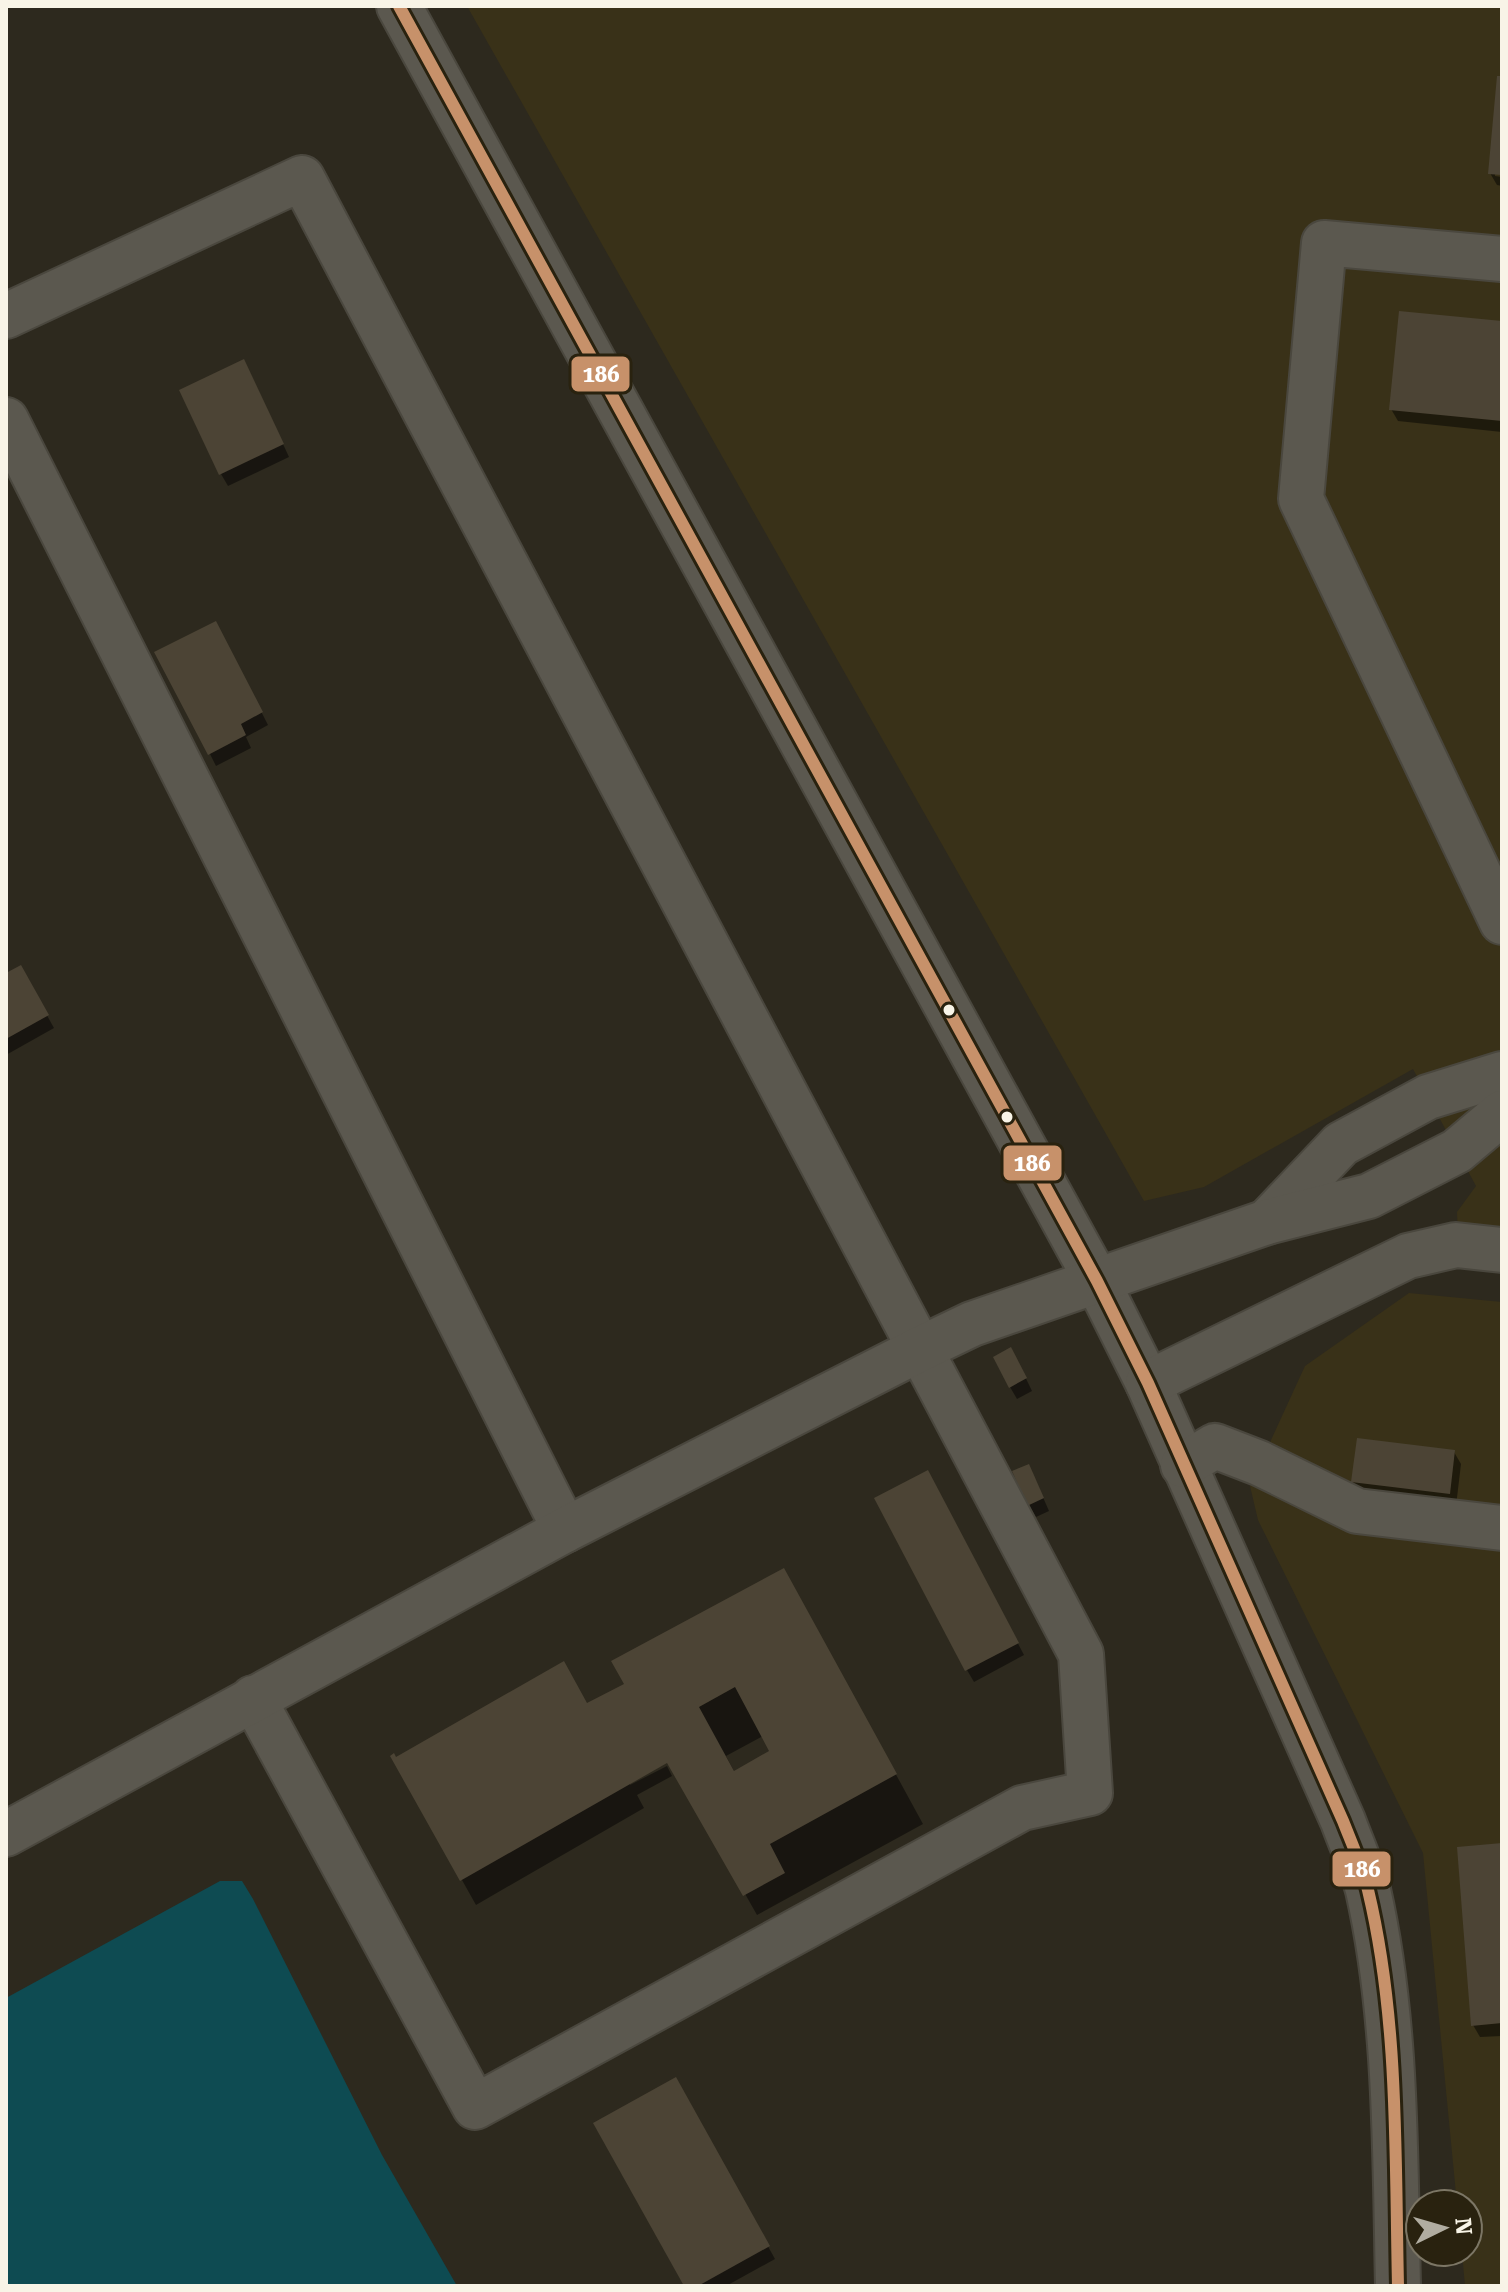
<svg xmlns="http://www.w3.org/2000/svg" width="1508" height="2292" font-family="'Roboto Serif',serif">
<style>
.built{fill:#393118}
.water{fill:#0e4b52}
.shadow{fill:#0007;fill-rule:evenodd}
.building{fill:#4c4435;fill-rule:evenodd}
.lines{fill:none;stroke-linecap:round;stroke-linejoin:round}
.minor-casing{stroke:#4a473e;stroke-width:48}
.minor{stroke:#5b584f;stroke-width:44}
.bus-1-casing{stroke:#29220f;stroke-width:18}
.bus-1{stroke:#c7916a;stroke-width:12}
.bus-dot{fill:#f8f4e7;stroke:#29220f;stroke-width:3}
.line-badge{stroke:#29220f;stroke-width:3}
.badge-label{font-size:22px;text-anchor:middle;font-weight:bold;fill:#fff}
</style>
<rect width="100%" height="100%" fill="#2d291e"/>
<g class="built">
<polygon points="467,6 1502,6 1502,1239 1458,1234 1457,1212 1476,1186 1413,1069 1204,1187 1144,1201"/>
<polygon points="1409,1293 1502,1302 1502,2286 1465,2286 1462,2252 1468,2252 1468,2204 1457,2204 1423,1853 1258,1520 1250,1486 1305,1366"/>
</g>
<polygon class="water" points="220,1881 242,1881 253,1899 382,2155 457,2286 6,2286 6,1998"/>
<g class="shadow">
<polygon points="1502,78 1502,173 1495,172 1495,176 1502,177 1502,186 1497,185 1490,173"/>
<polygon points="1502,323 1502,432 1398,421 1391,409"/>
<polygon points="250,373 289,457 228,486 221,474"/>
<polygon points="222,635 268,725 246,737 251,748 216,766 210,754"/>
<polygon points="20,967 54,1028 6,1055 6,975"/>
<polygon points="1018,1362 1032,1391 1017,1399 1010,1387"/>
<polygon points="1454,1452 1461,1464 1456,1506 1360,1494 1353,1482"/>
<polygon points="1035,1479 1049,1511 1036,1517 1029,1505"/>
<polygon points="934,1484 1024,1655 974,1682 967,1670"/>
<path d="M811,1619l112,205 -166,91 -86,-152 4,-6 -45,24v4l37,-19 5,10 -35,19 7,13 -168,97 -83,-148 2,3 192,-54zM763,1736l9,16 -37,21 -9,-17z"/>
<polygon points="1502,1845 1502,2036 1480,2037 1473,2025"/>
<polygon points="676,2080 775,2259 726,2286 686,2286"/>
</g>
<g class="building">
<polygon points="1497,76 1502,76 1502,175 1488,174"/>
<polygon points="1399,311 1502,321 1502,421 1389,410"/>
<polygon points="244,359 284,444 219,475 179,390"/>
<polygon points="216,621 263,712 241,724 246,735 208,755 154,652"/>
<polygon points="21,965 49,1015 6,1039 6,973"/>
<polygon points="1011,1347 1027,1378 1009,1388 993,1357"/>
<polygon points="1357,1438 1455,1450 1450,1494 1351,1482"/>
<polygon points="1029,1464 1044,1498 1027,1506 1012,1471"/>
<polygon points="928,1470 1019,1643 965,1671 874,1498"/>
<path d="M784,1568l113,206 -127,70 15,29 -42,23 -76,-133 -207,118 -70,-125 4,-3 2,4 168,-96 23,42 37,-19 -13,-23zM735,1687l34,64 -35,20 -35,-64z"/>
<polygon points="1502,1843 1502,2023 1471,2026 1457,1847"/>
<polygon points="676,2077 770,2246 698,2286 684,2286 593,2123"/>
</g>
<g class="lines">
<defs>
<g id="minor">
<path d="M399,6l698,1275 51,102 195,438c8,22 19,46 25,69 29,129 27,265 30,396"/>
<polyline points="1502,259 1324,243 1301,499 1502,922"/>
<polyline points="6,316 302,178 1081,1654 1090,1793 1022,1808 475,2107 253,1698"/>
<polyline points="6,420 565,1530"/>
<polyline points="1267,1222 1341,1144 1428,1097 1502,1074"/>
<polyline points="1148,1383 1408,1256 1456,1245 1502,1250"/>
<polyline points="1183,1465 1215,1446 1259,1463 1357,1511 1502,1528"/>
<polyline points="6,1834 565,1530 920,1349 972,1324 1267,1222 1369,1196 1457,1151 1502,1113"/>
</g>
</defs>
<use href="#minor" class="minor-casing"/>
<use href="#minor" class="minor"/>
<defs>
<path id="bus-1" d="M399,6l698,1275 51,102 195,438c9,23 19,45 25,69 31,129 27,265 30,396"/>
</defs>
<use href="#bus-1" class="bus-1-casing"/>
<use href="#bus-1" class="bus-1"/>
</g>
<g class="bus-dot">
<circle cx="949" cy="1010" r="7"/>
<circle cx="1007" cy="1117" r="7"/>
</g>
<g class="line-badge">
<rect x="570" y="355" width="61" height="38" rx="8" fill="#c7916a"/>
<rect x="1002" y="1144" width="61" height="38" rx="8" fill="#c7916a"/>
<rect x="1331" y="1850" width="61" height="38" rx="8" fill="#c7916a"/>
</g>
<g class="badge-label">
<text x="601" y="382">186</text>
<text x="1032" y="1171">186</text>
<text x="1362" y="1877">186</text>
</g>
<rect width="1508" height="2292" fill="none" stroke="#f8f4e7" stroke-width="16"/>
<g transform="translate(1444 2228) rotate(85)"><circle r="38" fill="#29220f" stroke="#7c7665" stroke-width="2"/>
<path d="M0-6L14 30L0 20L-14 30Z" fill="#b1ada1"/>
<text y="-12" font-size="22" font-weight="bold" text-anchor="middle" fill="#f8f4e7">N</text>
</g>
</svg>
